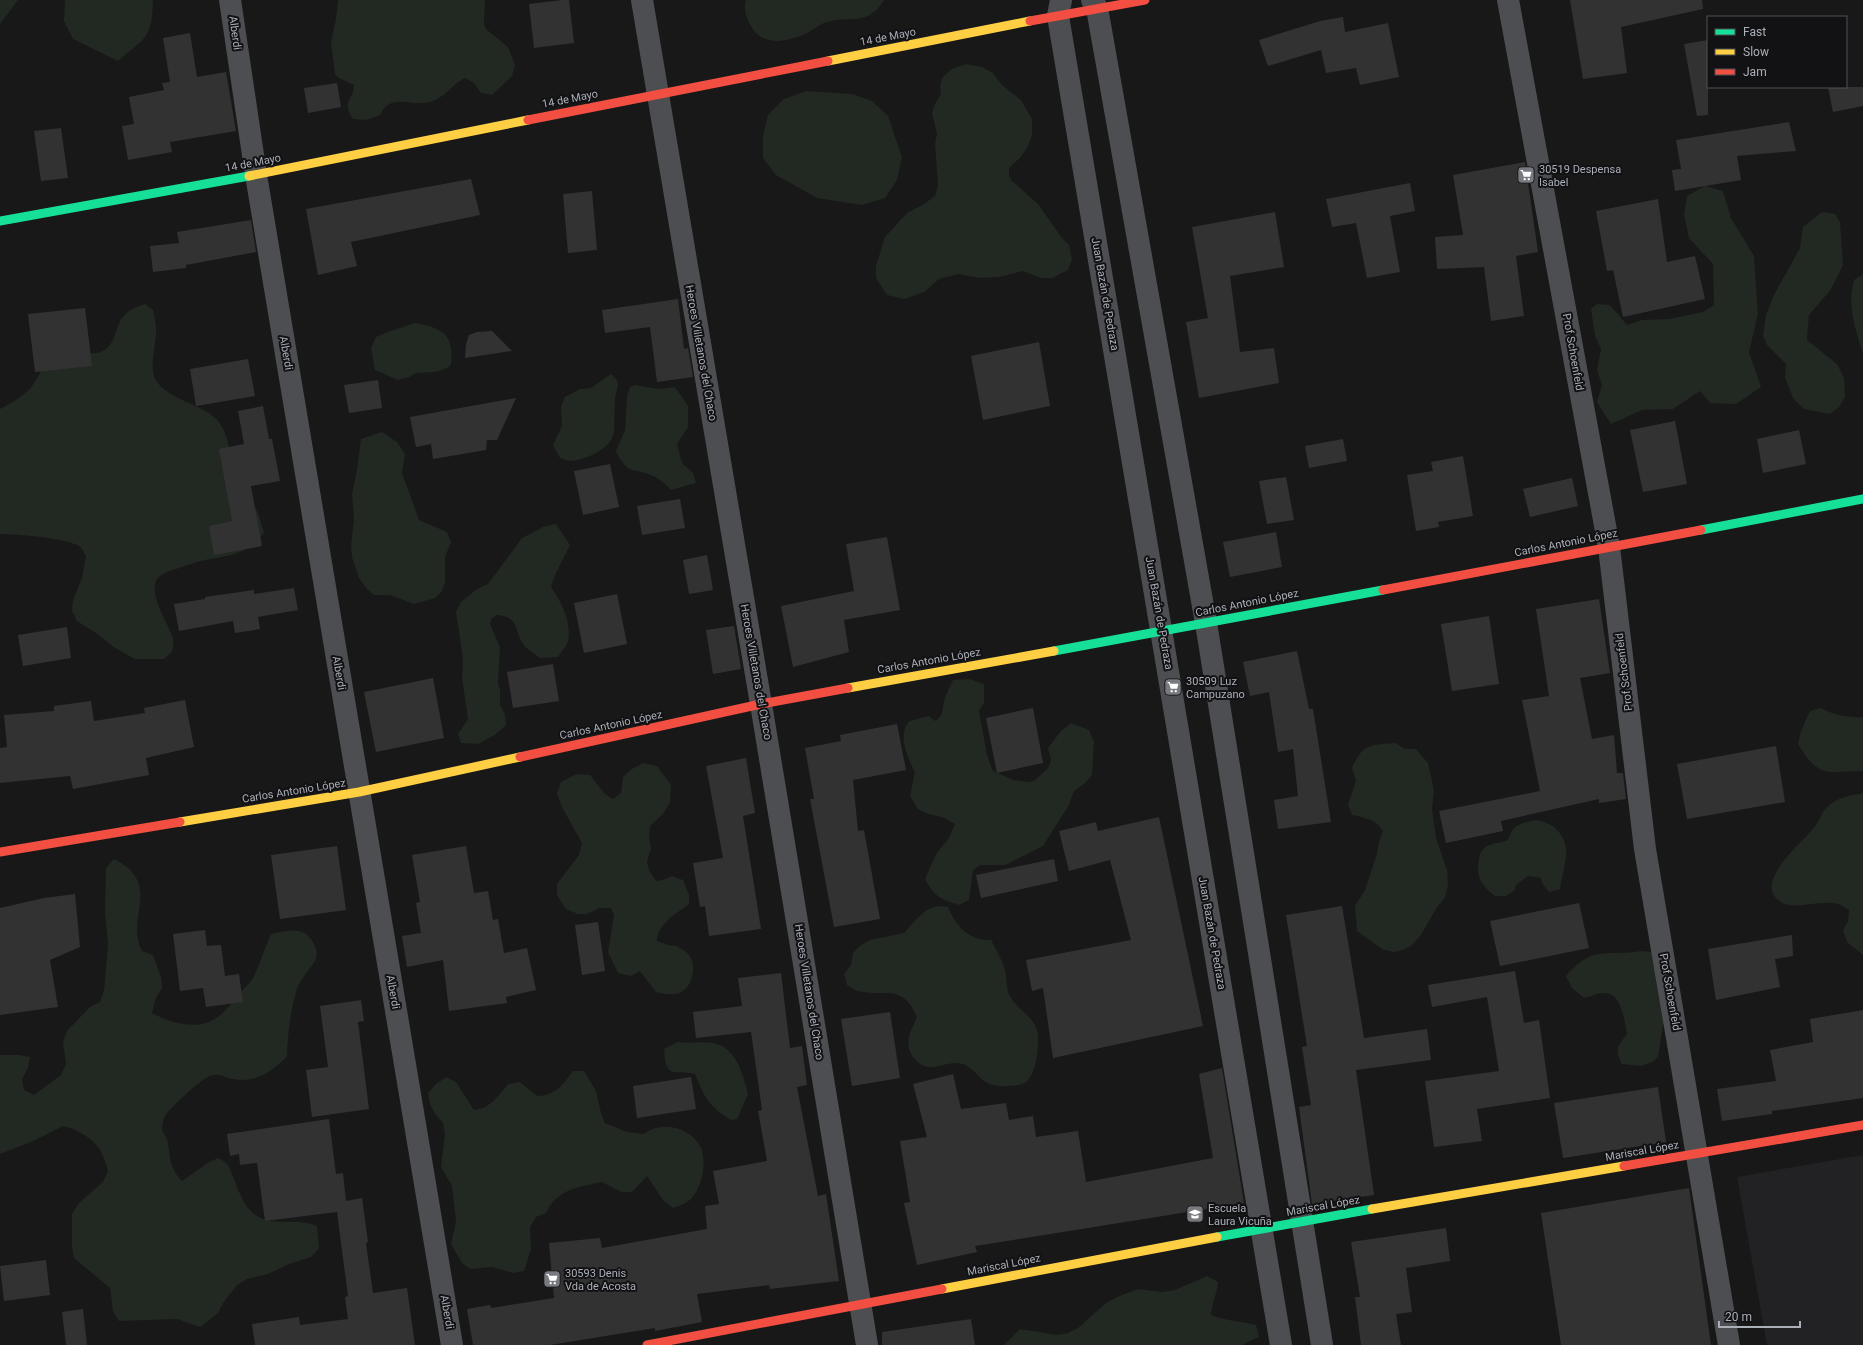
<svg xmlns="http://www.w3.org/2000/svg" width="1863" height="1345" font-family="Roboto,sans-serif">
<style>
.built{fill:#222224}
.green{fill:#222822}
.building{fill:#323233}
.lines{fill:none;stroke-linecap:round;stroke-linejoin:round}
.street{stroke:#4d4e51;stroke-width:22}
.fast{stroke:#16e098;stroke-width:9}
.slow{stroke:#ffcf43;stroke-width:9}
.jam{stroke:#f24e42;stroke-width:9}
.labels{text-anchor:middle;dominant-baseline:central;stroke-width:4;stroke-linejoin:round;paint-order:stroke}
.street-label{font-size:11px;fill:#abafb7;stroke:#121214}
.poi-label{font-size:11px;fill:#abafb7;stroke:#121214;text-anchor:start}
</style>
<rect width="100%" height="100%" fill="#181818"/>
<polygon class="built" points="1863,1155 1863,1345 1767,1345 1737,1177"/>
<g class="green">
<polygon points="0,0 18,0 0,24"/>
<path d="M65,0h88c-1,39 -7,37 -35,61l-45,-22 -9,-18z"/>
<path d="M338,0h147l-1,24 2,5 22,18 7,18 -3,11 -20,19 -11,-2 -7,-10 -9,-5c-13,6 -21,21 -35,24 -20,5 -39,-10 -50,13l-14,5 -13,-1c-12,-19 0,-17 1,-34l-15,-7 -4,-4 -4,-32 5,-23z"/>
<path d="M746,0h138c-17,27 -33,15 -57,22 -8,2 -15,9 -22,12 -18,8 -43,13 -54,-8 -5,-8 -8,-17 -5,-26z"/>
<polygon points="966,64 982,67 993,73 1002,85 1021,100 1032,119 1032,135 1028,146 1021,157 1009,168 1009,176 1012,181 1038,204 1062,238 1069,245 1072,259 1068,270 1052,278 1041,278 1023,271 999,277 980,278 958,274 939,279 924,292 904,299 887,295 876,278 876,266 885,237 907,213 924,204 935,196 938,186 935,144 937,134 932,113 934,106 941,94 940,87 942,78 952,69"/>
<polygon points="806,91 852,94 872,101 888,116 902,157 897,180 885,198 862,205 817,198 776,175 763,158 763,136 768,115 784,99"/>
<polygon points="1705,186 1723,191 1731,218 1754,256 1758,314 1749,352 1761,387 1736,404 1710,403 1700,391 1673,409 1642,410 1611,424 1597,402 1602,385 1597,370 1601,349 1595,336 1591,309 1597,304 1610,305 1627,325 1642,320 1669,319 1703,312 1714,305 1713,264 1689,238 1684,215 1687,196"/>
<polygon points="1822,212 1835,214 1840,222 1843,265 1830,291 1809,315 1807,340 1837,364 1844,378 1845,397 1839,407 1830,414 1804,409 1793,398 1785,377 1786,364 1767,345 1763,336 1766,315 1774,295 1800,248 1803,227"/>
<path d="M1863,274v79c-8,-25 -16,-47 -9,-73z"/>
<path d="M145,304l8,6c3,11 4,22 2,33 -1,11 -4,22 -1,33 6,19 40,27 55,37 24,16 19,46 27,69 4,10 15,18 20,27 4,7 5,16 8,23 -14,22 -35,24 -59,28 -9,2 -18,5 -26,8 -6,2 -15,4 -20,9 -14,13 10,47 14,62 1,4 0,9 -1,13l-8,7h-29l-20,-11 -19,-15 -19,-12 -5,-10 1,-11 9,-22 4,-22c-2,-3 -4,-8 -7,-10 -14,-8 -62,-12 -79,-12v-125c19,-10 33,-18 41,-39 9,-5 18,-11 28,-15 10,-4 24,1 34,-4 20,-11 5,-37 42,-47z"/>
<path d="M414,323c28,4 41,12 37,42l-6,4 -10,3 -19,1 -7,4 -11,3 -23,-10 -4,-22 5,-11c13,-6 25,-9 38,-14z"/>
<path d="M611,374c13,11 4,13 4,27 -1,10 0,21 -1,31 -3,17 -27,27 -42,29 -4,0 -8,-2 -12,-3l-7,-13 9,-19 -1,-19 4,-10 15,-8 11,-1z"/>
<path d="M635,385l23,4 17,-2 13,19v21l-11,17 5,19 11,10 3,10 -25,7c-5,-5 -11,-11 -18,-14 -22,-10 -24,1 -37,-25l9,-21 2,-34 3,-9z"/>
<polygon points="382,432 397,442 405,454 402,473 419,520 447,532 451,542 445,557 445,583 442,591 435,598 414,604 390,595 374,595 366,588 359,578 352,557 351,546 354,519 352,494 357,470 361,439"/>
<path d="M556,524l14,21 -15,30 -4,12c10,15 21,34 17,54 -1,5 -7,11 -10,16l-18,1c-5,-4 -14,-9 -17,-14 -9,-15 -4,-27 -26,-29l-5,3 -2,6 10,23 -2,36 2,7v15l5,10 1,10 -11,10 -17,9 -17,-1 -3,-9 10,-15 -6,-41 1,-19 -7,-47 5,-10 16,-13 11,-5 34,-46 21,-11z"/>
<path d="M969,679l15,5v19l-5,8 8,44 6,16 20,9 16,2 5,-1 14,-13 3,-8 -3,-12 13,-17 10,-8 18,7 5,12 -2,33 -7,8 -11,8 -5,14 -26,41 -38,19h-25l-7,5 -4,30 -10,5c-19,-7 -24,-7 -34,-26l11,-25 13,-16 6,-14 -10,-6 -20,-5 -7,-4 -8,-13 5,-24c-6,-11 -15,-31 -10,-43 0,-3 3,-6 5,-8l19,-5 6,5c9,-6 7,-11 9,-20 2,-7 6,-14 9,-21z"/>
<path d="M1821,708c12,7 29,10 42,9v54c-37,0 -43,9 -65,-27l3,-13 9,-20z"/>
<path d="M1396,743l9,6h11l12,14 6,27 -2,19 4,29 11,32 1,15 -3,13 -8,9 -16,28 -10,11 -11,5 -7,1 -11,-3 -25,-18 -2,-25 10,-16 12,-36 2,-12 4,-11c-7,-12 -18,-13 -31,-16l-4,-10 8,-24 -4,-13c11,-25 18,-23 44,-25z"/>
<path d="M643,763l14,3 14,19 -1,17 -7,12 -13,12 -1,11 2,11 -4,14 3,10 6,9 7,-1 9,-4 11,4 6,15v9c-14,11 -31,19 -32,37l11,4 9,1c5,3 12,7 14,12 6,13 -1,35 -16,36 -6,1 -14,-1 -19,-2l-16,-21 -9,5 -13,-3 -10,-21 6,-37 -3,-7h-12l-12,6h-9l-12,-5 -9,-14v-11l22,-29 3,-12 -19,-34 -6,-15 4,-12 16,-8 13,1 15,19 8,5 8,-6 2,-16 9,-8z"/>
<path d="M1863,793v162l-16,-13 -4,-12 5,-9 1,-11c-4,-2 -7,-5 -11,-6 -18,-5 -43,7 -57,-2 -30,-18 21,-60 33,-74 5,-6 7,-15 13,-21 10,-10 23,-11 36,-14z"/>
<path d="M1536,820c15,2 28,12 30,28 2,8 -5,32 -6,41l-11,3 -7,-9 -1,-5 -13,-2 -12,9 -2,6 -8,5h-11c-13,-10 -20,-20 -16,-37 1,-6 3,-10 8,-13 6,-3 14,-3 21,-6 6,-17 12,-16 28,-20z"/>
<path d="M114,859c50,25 10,59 28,92l11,4 8,22 1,11 -6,10 -4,15c18,10 46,18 64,5 9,-6 15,-14 22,-22 5,-7 14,-14 17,-22 6,-13 10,-27 16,-40 19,-4 35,-9 44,12 2,4 2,11 0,15 -6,10 -14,17 -18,28 -7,23 -9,44 -10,67 -13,15 -33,28 -54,23 -7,-1 -15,-7 -23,-3 -9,3 -40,32 -45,40 -2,3 -3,10 -3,12 0,4 4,8 5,11 5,20 0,25 15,42l27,-19 9,-4c4,2 8,4 10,7 8,15 12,38 26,49 18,14 43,3 63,12l2,22 -8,9 -22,7 -21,10 -21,5 -10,6 -14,18 -5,10 -18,14 -23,-8 -58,2 -6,-10 -3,-23 -36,-30 -2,-11v-33l6,-10 25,-22 5,-11c-2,-6 -4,-15 -8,-21 -7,-12 -24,-21 -37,-24l-32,16 -31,12v-99h19l11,2 -2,11 -6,11 2,11 10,5 27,-20 5,-11 -3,-22 4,-11 23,-24 10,-5 4,-11 4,-46 -3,-33 1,-44z"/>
<path d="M937,906l11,1c8,19 21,34 43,33 5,9 11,20 14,30 2,8 1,18 4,24 6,14 21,20 27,33 5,11 1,47 -10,55 -7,5 -24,5 -33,3 -11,-2 -17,-14 -26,-19 -19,-11 -36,14 -54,-9 -10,-14 -2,-26 4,-40 -16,-35 -30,-19 -59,-26 -4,-1 -8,-4 -11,-6l-3,-11 7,-9 2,-12 8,-8 9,-5 34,-7 14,-16 9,-7z"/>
<path d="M1641,951l12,1 15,62 -5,10 -5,33 -6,5 -11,4 -19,-2c-8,-15 -4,-18 5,-30 -3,-14 -5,-43 -24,-41 -6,0 -13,4 -19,5l-12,-10 -6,-12c28,-32 39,-19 75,-25z"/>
<path d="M678,1042c12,2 23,-1 35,1 23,4 30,31 35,51l-11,25 -6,1c-22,-14 -26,-21 -36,-46 -21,-5 -29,7 -31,-25z"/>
<path d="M573,1071h11l12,20 5,22 4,10 22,9 17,2c18,-14 47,-7 57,14 6,15 1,38 -9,50 -5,5 -12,8 -19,10l-10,-8 -16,-24 -15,16h-11l-19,-10c-23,5 -45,7 -56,31l-10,4 -6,10 1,22 -7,22 -11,2 -21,-6 -22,2 -8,-6 -11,-19 5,-23 -4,-35 -11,-19 4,-33 -2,-11 -8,-9 -5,-10 -2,-11 8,-9 10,-7 10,5 18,28c17,-2 23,-13 34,-26l12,-2 17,14c20,-1 25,-11 36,-25z"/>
<path d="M1207,1276l11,6c-1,12 -6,21 -7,33 14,6 30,6 45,10l3,12 -17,8h-238l16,-16 37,6 11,-2 10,-5 28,-25 11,-6 21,-8 24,3 13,-2z"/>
</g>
<g class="building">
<polygon points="562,0 569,0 574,43 534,48 529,4"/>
<polygon points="1570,0 1702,0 1703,9 1621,27 1627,73 1583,79"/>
<polygon points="1343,17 1345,32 1388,23 1399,77 1360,85 1356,68 1326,73 1321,50 1268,66 1259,40 1320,21"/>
<polygon points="190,33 197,77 226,72 236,131 170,142 172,152 128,160 122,126 134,124 129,97 164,90 162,83 170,82 163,38"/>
<polygon points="1708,40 1708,115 1697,116 1684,44"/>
<polygon points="337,83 341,107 308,113 304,88"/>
<polygon points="1828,87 1863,87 1863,106 1833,112"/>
<polygon points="1789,122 1796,151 1737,156 1741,180 1675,191 1672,170 1681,169 1676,140"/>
<polygon points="61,128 68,178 41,181 34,131"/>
<polygon points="1525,162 1538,252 1516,256 1524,316 1491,321 1484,267 1437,269 1435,237 1463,235 1453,175"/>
<polygon points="471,179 480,215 351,242 357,266 318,275 306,209"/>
<polygon points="1410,183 1415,211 1390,216 1400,272 1367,278 1356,223 1332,227 1326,199"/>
<polygon points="592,191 597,250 568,253 563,194"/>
<polygon points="1658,199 1667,262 1695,256 1705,299 1623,317 1613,270 1607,271 1596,211"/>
<polygon points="1275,212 1284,267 1230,276 1240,352 1274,348 1279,383 1199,398 1186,322 1208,318 1192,227"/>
<polygon points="251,220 256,252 186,265 186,268 153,272 150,246 179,243 177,232"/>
<polygon points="678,299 684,349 688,348 693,377 657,382 650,327 605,333 602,310"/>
<polygon points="85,308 92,366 35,372 28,314"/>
<polygon points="492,331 512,351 465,358 466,344 469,335 477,332"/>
<polygon points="1039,342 1050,406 983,420 971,356"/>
<polygon points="248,359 255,396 196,406 190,369"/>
<polygon points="378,380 382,408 349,413 344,385"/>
<polygon points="516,398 497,440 487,440 486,450 433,459 431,444 416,447 410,417"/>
<polygon points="263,406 269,439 272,439 280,481 251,486 262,546 214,555 209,526 232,521 219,449 244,444 238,411"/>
<polygon points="1675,421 1687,484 1643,492 1630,430"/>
<polygon points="1799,430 1806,464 1763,473 1757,439"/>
<polygon points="1343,439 1347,461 1309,468 1305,446"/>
<polygon points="1463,456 1473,516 1438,522 1439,527 1416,531 1407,475 1433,471 1431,462"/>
<polygon points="610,464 619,507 583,515 574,471"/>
<polygon points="1286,477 1294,520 1267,524 1259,481"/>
<polygon points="1572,478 1578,506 1530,517 1523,489"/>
<polygon points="680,499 685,528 642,535 637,506"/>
<polygon points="1276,532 1282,567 1230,577 1223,542"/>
<polygon points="887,537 900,610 844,620 849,652 793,667 781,606 854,591 846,544"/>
<polygon points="707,555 713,590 689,594 683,560"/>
<polygon points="294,588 298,610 258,617 260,629 235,633 233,621 179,631 174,604 205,599 205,597 254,590 254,594"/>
<polygon points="617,594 627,644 584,653 574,603"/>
<polygon points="1599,599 1610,673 1580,678 1592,739 1614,735 1617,773 1623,773 1626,799 1599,803 1599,799 1501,821 1503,831 1446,843 1439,811 1540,791 1522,700 1549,696 1536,609"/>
<polygon points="1489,616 1499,684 1452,691 1441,624"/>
<polygon points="734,626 741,669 713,674 706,630"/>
<polygon points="67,627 71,658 23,666 18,635"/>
<polygon points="1297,651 1309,709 1313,709 1331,822 1278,829 1274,800 1298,796 1293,749 1278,752 1269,692 1250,696 1243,662"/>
<polygon points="553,664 559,701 513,708 507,672"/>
<polygon points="433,678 444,738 376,752 364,692"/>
<polygon points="185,700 194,747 146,758 149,775 73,789 70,776 0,783 0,748 7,747 4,715 54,711 54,706 91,701 94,721 145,713 144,708"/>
<polygon points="1033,708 1043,763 997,773 986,718"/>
<polygon points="897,724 906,770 853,780 858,831 864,830 880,919 834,927 810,799 814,799 805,748 841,741 840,735"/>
<polygon points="1776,746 1785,802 1687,819 1677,764"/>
<polygon points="746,758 755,813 743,816 761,929 709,936 705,906 700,907 693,863 723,858 706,766"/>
<polygon points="1159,817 1203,1026 1053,1058 1043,988 1032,991 1026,960 1131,940 1110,860 1069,871 1059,831 1096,822 1098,831"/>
<polygon points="337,846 346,910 280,919 271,855"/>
<polygon points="466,846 474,893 488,891 493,920 498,919 504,953 527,948 536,990 506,997 507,1003 449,1011 443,960 407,967 402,936 421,933 416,903 420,902 412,855"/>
<polygon points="1054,859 1058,881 981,898 976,875"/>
<polygon points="75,894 80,947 50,960 58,1007 0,1015 0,908 44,898"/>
<polygon points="1579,903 1589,948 1500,966 1490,921"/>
<polygon points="1342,906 1364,1038 1427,1029 1431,1060 1356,1070 1374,1195 1312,1204 1299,1107 1311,1105 1302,1047 1307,1046 1286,915"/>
<polygon points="598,922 605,971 582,975 575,925"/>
<polygon points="205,930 207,946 221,945 225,976 239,974 243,1002 206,1007 203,988 180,991 173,934"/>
<polygon points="1792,935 1793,956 1775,959 1780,987 1716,1000 1708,949"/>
<polygon points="1515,971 1524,1023 1539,1020 1550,1098 1477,1109 1482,1141 1434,1147 1425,1081 1499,1071 1487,997 1432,1007 1428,985"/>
<polygon points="781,973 790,1048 802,1046 807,1085 797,1087 818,1196 826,1194 839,1281 770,1289 769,1285 697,1294 702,1322 655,1331 655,1328 550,1345 473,1345 467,1309 490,1305 491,1308 554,1298 549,1243 600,1238 602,1248 707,1229 705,1206 719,1204 713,1171 767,1161 758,1111 762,1110 751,1032 696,1038 693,1012 742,1006 738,978"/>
<polygon points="361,1000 364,1021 358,1022 369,1109 312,1117 306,1070 328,1067 320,1006"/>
<polygon points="1863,1010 1863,1098 1772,1111 1772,1114 1722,1121 1717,1089 1776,1081 1770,1050 1813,1042 1810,1019"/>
<polygon points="890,1012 900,1078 852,1086 841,1019"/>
<polygon points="1222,1068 1244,1203 975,1246 977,1252 917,1265 904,1203 910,1202 900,1141 927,1137 913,1084 953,1074 961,1109 1006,1103 1009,1120 1033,1116 1036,1137 1078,1131 1086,1182 1213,1158 1199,1074"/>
<polygon points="691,1077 696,1109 637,1118 633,1086"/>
<polygon points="1658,1087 1666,1142 1563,1158 1554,1103"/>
<polygon points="329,1119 336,1174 343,1173 346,1201 362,1198 368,1242 366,1243 373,1293 407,1288 415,1345 255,1345 252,1324 299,1317 300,1325 348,1319 345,1297 348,1296 337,1212 265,1221 257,1163 240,1165 239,1154 230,1156 227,1134"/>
<polygon points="1689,1188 1711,1345 1561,1345 1541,1213"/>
<polygon points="1446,1228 1450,1261 1406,1268 1412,1312 1396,1314 1401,1345 1361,1345 1355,1297 1360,1297 1351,1242"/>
<polygon points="46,1260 50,1295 4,1301 0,1266"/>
<polygon points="83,1309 87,1345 66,1345 62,1312"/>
<polygon points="971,1319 975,1345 882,1345 882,1332"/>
</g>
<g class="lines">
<g class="street">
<polyline points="230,0 256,175 452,1345"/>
<polyline points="642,0 761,704 867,1345"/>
<polyline points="1061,0 1058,16 1281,1345"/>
<polyline points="1092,0 1097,8 1206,623 1322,1345"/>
<polyline points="1508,0 1609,547 1645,849 1729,1345"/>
</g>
<g class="fast">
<polyline points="0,221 249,176"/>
<polyline points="1701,530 1863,499"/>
<polyline points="1054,651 1383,590"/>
<polyline points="1217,1237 1372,1209"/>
</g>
<g class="slow">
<polyline points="828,61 1030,21"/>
<polyline points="249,176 528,120"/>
<polyline points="848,688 1054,651"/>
<polyline points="180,822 359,792 520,757"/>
<polyline points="1372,1209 1624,1166"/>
<polyline points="942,1289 1217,1237"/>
</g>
<g class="jam">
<polyline points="1030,21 1145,0"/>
<polyline points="528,120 828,61"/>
<polyline points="1383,590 1701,530"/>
<polyline points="520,757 761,704 848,688"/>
<polyline points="0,852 180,822"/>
<polyline points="1624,1166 1863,1125"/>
<polyline points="647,1345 942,1289"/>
</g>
</g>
<defs>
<symbol id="supermarket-square" viewBox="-11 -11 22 22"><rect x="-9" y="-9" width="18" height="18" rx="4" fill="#787a7f" stroke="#121214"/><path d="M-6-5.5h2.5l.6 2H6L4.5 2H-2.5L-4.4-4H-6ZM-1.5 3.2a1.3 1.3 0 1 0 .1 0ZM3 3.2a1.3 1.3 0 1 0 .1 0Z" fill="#fff"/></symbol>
<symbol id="school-square" viewBox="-11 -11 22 22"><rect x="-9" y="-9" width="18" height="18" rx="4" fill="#787a7f" stroke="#121214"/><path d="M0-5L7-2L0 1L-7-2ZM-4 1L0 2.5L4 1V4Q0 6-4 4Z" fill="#fff"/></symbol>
</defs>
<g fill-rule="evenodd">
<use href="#supermarket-square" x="1516" y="165" width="20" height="20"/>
<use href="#supermarket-square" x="1163" y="677" width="20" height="20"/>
<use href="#school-square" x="1185" y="1204" width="20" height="20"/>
<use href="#supermarket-square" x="542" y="1269" width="20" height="20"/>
</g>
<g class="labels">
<g class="street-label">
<text transform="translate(235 33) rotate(82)">Alberdi</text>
<text transform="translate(888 37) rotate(-11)">14 de Mayo</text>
<text transform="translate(570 99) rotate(-11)">14 de Mayo</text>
<text transform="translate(253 163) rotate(-11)">14 de Mayo</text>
<text transform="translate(1105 294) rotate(80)">Juan Bazán de Pedraza</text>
<text transform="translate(1573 352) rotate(80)">Prof Schoenfeld</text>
<text transform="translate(286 353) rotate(80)">Alberdi</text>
<text transform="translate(701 353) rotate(80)">Heroes Villetanos del Chaco</text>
<text transform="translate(1566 543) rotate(-11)">Carlos Antonio López</text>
<text transform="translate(1247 603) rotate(-11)">Carlos Antonio López</text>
<text transform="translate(1159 613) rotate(80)">Juan Bazán de Pedraza</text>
<text transform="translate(929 661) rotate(-10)">Carlos Antonio López</text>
<text transform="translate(756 672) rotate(80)">Heroes Villetanos del Chaco</text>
<text transform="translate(1624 672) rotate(-97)">Prof Schoenfeld</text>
<text transform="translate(339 673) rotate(80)">Alberdi</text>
<text transform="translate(611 725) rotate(-12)">Carlos Antonio López</text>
<text transform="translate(294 791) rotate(-9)">Carlos Antonio López</text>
<text transform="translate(1212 933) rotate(80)">Juan Bazán de Pedraza</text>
<text transform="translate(393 992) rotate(80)">Alberdi</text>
<text transform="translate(809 992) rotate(81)">Heroes Villetanos del Chaco</text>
<text transform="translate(1670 992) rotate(80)">Prof Schoenfeld</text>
<text transform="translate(1642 1151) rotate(-10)">Mariscal López</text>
<text transform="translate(1323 1206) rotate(-10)">Mariscal López</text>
<text transform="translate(1004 1265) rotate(-11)">Mariscal López</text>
<text transform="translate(447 1312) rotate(80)">Alberdi</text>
</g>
<g class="poi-label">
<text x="1539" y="169">30519 Despensa<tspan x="1539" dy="13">Isabel</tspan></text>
<text x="1186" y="681">30509 Luz<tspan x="1186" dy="13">Campuzano</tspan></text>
<text x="1208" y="1208">Escuela<tspan x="1208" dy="13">Laura Vicuña</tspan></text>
<text x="565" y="1273">30593 Denis<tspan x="565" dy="13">Vda de Acosta</tspan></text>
</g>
</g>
<rect x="1707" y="16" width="140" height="72" fill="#121214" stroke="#4f5155"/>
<rect x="1715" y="29" width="20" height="6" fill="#16e098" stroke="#4f5155"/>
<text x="1743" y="36" font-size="12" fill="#abafb7">Fast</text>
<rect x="1715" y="49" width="20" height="6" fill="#ffcf43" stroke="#4f5155"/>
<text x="1743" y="56" font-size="12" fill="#abafb7">Slow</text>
<rect x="1715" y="69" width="20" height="6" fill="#f24e42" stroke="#4f5155"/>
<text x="1743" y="76" font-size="12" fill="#abafb7">Jam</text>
<path d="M1719 1321v6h81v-6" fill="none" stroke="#abafb7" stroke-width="2"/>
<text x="1725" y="1321" font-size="12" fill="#abafb7" stroke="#121214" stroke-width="3" paint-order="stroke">20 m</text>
</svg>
